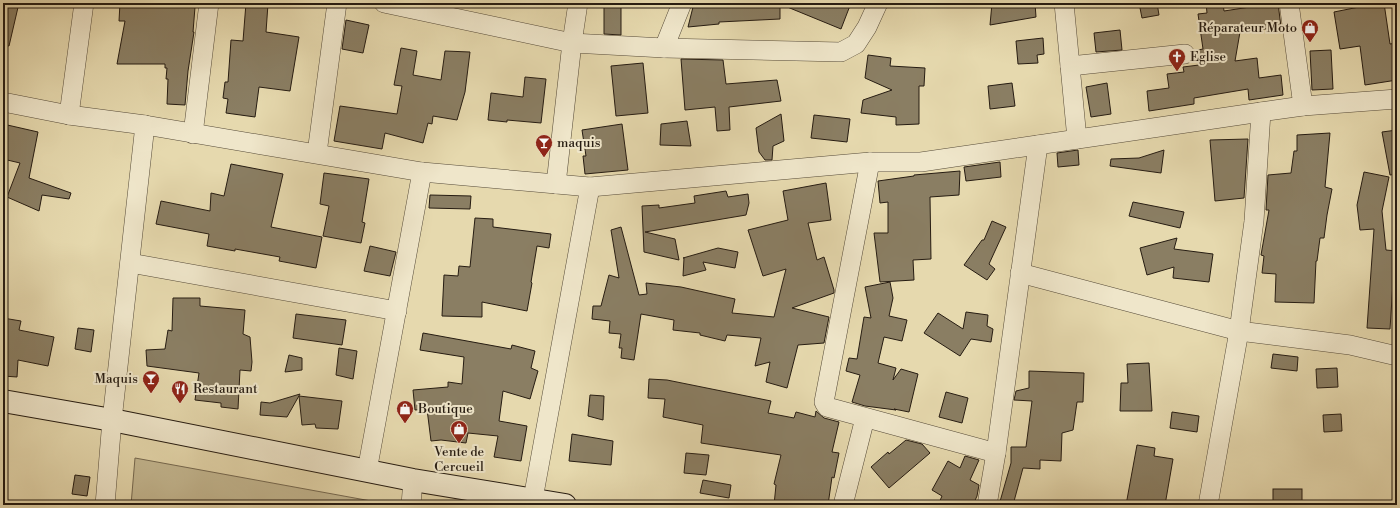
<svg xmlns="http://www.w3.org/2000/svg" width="1400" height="508" font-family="'Libre Bodoni',serif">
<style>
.green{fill:#c5b993;stroke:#766a52}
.building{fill:#8a7e63;stroke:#261c12}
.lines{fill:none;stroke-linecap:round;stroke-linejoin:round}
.street-casing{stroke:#564b39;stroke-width:20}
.secondary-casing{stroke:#261c12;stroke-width:24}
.street{stroke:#efe6ca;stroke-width:19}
.secondary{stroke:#efe6ca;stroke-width:22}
.labels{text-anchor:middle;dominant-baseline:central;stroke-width:4;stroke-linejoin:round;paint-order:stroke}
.poi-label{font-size:13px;fill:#261c12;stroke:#efe6ca;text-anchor:start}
</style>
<rect width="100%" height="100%" fill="#e6d9ae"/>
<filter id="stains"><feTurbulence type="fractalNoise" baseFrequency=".005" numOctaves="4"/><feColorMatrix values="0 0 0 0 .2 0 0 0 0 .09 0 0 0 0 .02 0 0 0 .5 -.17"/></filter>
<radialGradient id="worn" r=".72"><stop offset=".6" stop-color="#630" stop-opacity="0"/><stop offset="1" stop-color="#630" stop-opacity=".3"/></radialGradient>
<polygon class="green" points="135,458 393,505 131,505"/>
<g class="building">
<polygon points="3,3 19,3 9,46 3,45"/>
<polygon points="120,3 152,3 195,7 193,32 194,32 188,71 185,105 167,104 168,79 166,79 167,68 165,68 165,64 117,64 125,21 119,21"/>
<polygon points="246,3 268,4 266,32 299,37 290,91 259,87 255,117 226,113 228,99 223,98 225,82 228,82 231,40 243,41"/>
<polygon points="604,3 621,3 621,35 604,34"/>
<polygon points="694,3 851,3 841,29 780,4 780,19 719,22 719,24 688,27"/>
<polygon points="992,3 1035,3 1036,17 990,25"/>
<polygon points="1139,3 1157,3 1159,15 1142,18"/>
<polygon points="1206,3 1223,3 1224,11 1250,7 1250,6 1278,3 1281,27 1240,32 1235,61 1257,58 1259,78 1281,75 1283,95 1249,100 1248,89 1194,98 1194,104 1149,111 1147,91 1169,88 1167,74 1184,72 1183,67 1199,65 1198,50 1203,49 1198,14 1207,13"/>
<polygon points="1359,3 1384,3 1390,44 1397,43 1397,80 1365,85 1360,46 1340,49 1334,12 1359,7"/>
<polygon points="346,20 369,25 363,53 342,49"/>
<polygon points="1120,30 1122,50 1096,52 1094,33"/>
<polygon points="1043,38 1044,54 1037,55 1038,63 1018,64 1016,41"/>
<polygon points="401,48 417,51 413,75 441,80 445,51 470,52 465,92 457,120 433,116 432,124 428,123 423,143 385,133 382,149 334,141 340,106 397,114 402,86 394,85"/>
<polygon points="1331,50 1333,89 1312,90 1310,51"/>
<polygon points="868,55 891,58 890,66 925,68 924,86 919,86 919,124 896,125 896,117 861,113 863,100 892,90 865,78"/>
<polygon points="681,59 723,60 726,84 777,80 781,101 729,107 730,130 717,131 715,107 685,110"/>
<polygon points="643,63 648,113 616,116 611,66"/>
<polygon points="525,77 546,79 541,123 507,120 507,122 488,120 491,93 523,97"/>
<polygon points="1012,83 1015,106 990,109 988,86"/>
<polygon points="1107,83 1111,114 1091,117 1086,87"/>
<polygon points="781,114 784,141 773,146 772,160 765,160 759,152 756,128"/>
<polygon points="814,115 850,119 847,142 811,138"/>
<polygon points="687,121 691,146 660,145 661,124"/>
<polygon points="3,124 38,132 29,178 71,193 69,199 42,195 39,211 7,197 20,163 3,159"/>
<polygon points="622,124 628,170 585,174 583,156 586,156 582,130"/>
<polygon points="1397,130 1397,174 1390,175 1382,132"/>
<polygon points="1330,133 1325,187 1332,189 1327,215 1324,238 1320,238 1317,261 1316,261 1314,303 1275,302 1276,274 1262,273 1264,256 1261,255 1269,210 1266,210 1268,175 1291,173 1294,151 1297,151 1297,135"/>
<polygon points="1248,139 1244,198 1215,201 1210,140"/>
<polygon points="1078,150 1079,165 1058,167 1057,153"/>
<polygon points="1164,150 1161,173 1110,166 1111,159 1139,158"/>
<polygon points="1000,162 1001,177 966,181 964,167"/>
<polygon points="231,164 283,174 271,227 322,237 316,268 279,261 280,257 235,249 235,251 207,246 209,234 156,224 161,201 210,211 211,193 224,196"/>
<polygon points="960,171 959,195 930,197 931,259 913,260 914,280 880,282 874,233 888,233 888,202 880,203 878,181 914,176 914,175"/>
<polygon points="1364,172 1389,177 1382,211 1386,250 1397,251 1397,267 1394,267 1390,329 1367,328 1374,229 1360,230 1357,205"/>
<polygon points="324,173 369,179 362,222 365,223 361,243 323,236 329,206 320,204"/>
<polygon points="826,183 831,220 808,223 817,260 824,257 834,290 834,293 792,308 829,317 824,343 798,345 787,388 766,382 770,362 755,366 761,338 727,335 725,341 700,335 700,333 673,330 674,320 641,314 634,360 621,358 622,348 619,348 621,334 609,333 610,321 592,319 593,306 601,306 609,275 619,278 611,230 621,227 639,295 647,294 646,283 681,287 735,299 732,313 774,317 786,269 763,276 748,230 788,220 783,191"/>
<polygon points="726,191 728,197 748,194 749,203 746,215 645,232 675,239 679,260 644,252 642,206 659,205 659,208 695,203 694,196"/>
<polygon points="430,195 471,196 470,209 429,208"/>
<polygon points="1133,202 1184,212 1180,228 1129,216"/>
<polygon points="475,218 493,219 493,227 551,234 549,248 537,246 531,282 532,283 527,311 482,302 482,317 442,316 444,275 458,276 459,266 470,267"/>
<polygon points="992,221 1006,227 989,264 995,269 987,280 964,265 982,240 984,240"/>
<polygon points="1177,238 1174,249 1213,254 1209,282 1173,278 1174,267 1147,275 1140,248"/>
<polygon points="370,246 396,252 390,276 364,271"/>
<polygon points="718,248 738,252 735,268 703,262 706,270 683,276 684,258 683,258"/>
<polygon points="890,282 893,298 889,316 907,320 902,341 884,337 878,363 896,368 893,380 901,369 918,374 909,412 894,409 896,410 865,406 852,402 860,375 846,371 849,358 857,359 864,317 871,318 865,287"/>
<polygon points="173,298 200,298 200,306 245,310 243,334 250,337 252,362 251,371 240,370 238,409 221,407 221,403 195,400 199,373 147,366 146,350 165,349 168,330 172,331"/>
<polygon points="966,312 988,315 987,326 993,329 991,342 971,339 960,356 924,333 938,313 963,329"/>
<polygon points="296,314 346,320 342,345 293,338"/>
<polygon points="3,318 21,321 19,330 54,337 48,366 18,360 17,377 3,376"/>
<polygon points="78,328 94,330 91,352 75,349"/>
<polygon points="423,333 511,349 512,345 535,351 531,368 538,371 530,399 503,391 499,421 527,426 521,461 494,457 498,436 468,433 466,443 441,440 431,441 427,409 415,410 413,390 448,387 448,382 462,384 464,357 420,350"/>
<polygon points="339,348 357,351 353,379 336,375"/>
<polygon points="1273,354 1298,357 1297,371 1271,368"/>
<polygon points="289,355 302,358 302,370 285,372"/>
<polygon points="1149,363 1152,411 1120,411 1121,383 1128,383 1127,364"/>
<polygon points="1337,368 1338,387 1317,388 1316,369"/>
<polygon points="1029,371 1084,373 1083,402 1077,402 1073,430 1062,433 1061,461 1040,460 1040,469 1023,468 1013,505 999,505 1011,463 1011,447 1026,447 1032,401 1014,400 1016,391 1029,388"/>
<polygon points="649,379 667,380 771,401 768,413 794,418 796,412 815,417 816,411 824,418 839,422 832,452 839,453 834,478 832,477 828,505 774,505 776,485 774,484 781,455 701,443 703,425 663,417 665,399 648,398"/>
<polygon points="946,392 968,398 962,423 939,417"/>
<polygon points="300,394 287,417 260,415 261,402 270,403"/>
<polygon points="590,395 604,396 603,420 588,416"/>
<polygon points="299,396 342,401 338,429 316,428 315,424 302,425"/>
<polygon points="1172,412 1199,416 1197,432 1170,428"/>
<polygon points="1341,414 1342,431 1324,432 1323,415"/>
<polygon points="572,434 613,441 611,465 569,461"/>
<polygon points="906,440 922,444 930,453 889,488 871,467 888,452 889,454"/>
<polygon points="1137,445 1155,448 1154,456 1173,459 1165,505 1126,505"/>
<polygon points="686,453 709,455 706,475 684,473"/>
<polygon points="965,456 979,460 970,480 979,485 977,496 973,505 938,505 942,496 932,490 948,461 960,468"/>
<polygon points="75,475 90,477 87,496 72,494"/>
<polygon points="703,480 731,485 729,498 700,493"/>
<rect x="1273" y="489" width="29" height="16"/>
</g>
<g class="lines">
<defs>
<g id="street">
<polyline points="384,3 572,43 664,48 682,3"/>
<polyline points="1064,3 1077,139"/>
<polyline points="1289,3 1303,106"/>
<polyline points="664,48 841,52 856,44 867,27 878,3"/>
<polyline points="1070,66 1185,54"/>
<polyline points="3,102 69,115 145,125 422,172 590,187 870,162 921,162 1261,112 1303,106 1397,99"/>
<polyline points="69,115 84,3"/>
<polyline points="193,134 209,3"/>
<polyline points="317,153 337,3"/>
<polyline points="870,162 824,402 827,407 996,453"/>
<polyline points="556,184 572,43 578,3"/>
<polyline points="130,263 397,311"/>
<polyline points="1020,273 1239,331 1350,345 1397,356"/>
<polyline points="367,471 422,172"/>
<polyline points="533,499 590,187"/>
<polyline points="105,505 112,420 145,125"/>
<polyline points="411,505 413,480"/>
<polyline points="843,505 865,418"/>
<polyline points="987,505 996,453 1038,145"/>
<polyline points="1208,505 1239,331 1254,221 1261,112"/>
</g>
<polyline id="secondary" points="3,401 112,420 413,480 565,505"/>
</defs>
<use href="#street" class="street-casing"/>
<use href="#secondary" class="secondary-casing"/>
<use href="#street" class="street"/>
<use href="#secondary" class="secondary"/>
</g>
<defs>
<symbol id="shop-pin" viewBox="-11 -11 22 30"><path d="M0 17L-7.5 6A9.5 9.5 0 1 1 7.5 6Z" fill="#8f2418" stroke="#efe6ca"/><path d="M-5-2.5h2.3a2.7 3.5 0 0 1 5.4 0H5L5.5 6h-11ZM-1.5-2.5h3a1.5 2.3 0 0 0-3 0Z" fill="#fff"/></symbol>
<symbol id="church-pin" viewBox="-11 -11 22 30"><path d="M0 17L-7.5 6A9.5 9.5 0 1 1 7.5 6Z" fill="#8f2418" stroke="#efe6ca"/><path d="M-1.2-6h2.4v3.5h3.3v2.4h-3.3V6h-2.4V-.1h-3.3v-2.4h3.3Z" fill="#fff"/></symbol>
<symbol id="bar-pin" viewBox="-11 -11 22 30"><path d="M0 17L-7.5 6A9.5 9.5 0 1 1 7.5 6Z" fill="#8f2418" stroke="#efe6ca"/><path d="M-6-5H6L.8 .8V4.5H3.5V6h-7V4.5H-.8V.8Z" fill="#fff"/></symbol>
<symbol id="restaurant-pin" viewBox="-11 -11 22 30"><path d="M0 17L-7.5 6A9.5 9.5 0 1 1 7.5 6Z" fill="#8f2418" stroke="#efe6ca"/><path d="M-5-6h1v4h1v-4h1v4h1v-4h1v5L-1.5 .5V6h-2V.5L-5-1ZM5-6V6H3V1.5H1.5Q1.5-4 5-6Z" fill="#fff"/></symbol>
</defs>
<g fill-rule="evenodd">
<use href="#shop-pin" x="1300" y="18" width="20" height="27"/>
<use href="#church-pin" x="1167" y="47" width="20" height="27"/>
<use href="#bar-pin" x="534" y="133" width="20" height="27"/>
<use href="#bar-pin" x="141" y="369" width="20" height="27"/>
<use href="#restaurant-pin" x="170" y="379" width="20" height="27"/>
<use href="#shop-pin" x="395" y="399" width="20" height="27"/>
<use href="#shop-pin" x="449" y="419" width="20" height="27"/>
</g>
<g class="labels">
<g class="poi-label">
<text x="1297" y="28" text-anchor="end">Réparateur Moto</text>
<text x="1190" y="57">Eglise</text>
<text x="557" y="143">maquis</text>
<text x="138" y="379" text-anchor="end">Maquis</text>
<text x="193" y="389">Restaurant</text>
<text x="418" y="409">Boutique</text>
<text x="459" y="452" text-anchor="middle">Vente de<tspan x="459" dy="15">Cercueil</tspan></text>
</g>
</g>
<rect width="1400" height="508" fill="none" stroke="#e6d9ae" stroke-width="16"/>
<rect x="4" y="4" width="1392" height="500" fill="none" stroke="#261c12" stroke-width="2"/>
<rect x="8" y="8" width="1384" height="492" fill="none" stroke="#261c12"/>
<rect width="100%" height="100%" filter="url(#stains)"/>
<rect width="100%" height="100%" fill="url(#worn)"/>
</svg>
